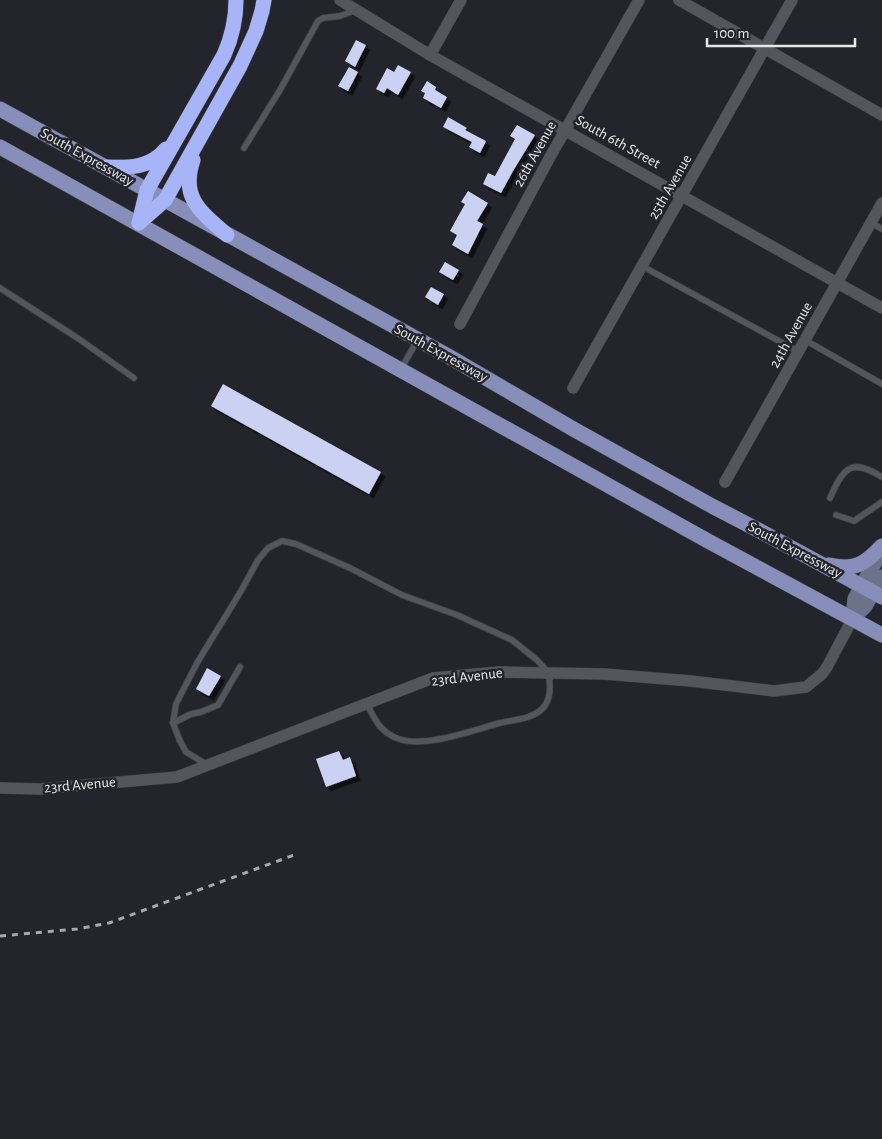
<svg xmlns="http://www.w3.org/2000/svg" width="882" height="1139" font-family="'Alegreya Sans',sans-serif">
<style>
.building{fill:#cad1f2;filter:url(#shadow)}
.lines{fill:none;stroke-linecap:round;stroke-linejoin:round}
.lane-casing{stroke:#414248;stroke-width:7}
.street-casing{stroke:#414248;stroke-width:12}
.secondary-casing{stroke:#414248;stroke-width:16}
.primary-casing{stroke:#414248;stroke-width:16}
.highway-casing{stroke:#414248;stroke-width:16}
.lane{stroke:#54565d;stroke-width:5.5}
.street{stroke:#54565d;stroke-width:11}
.secondary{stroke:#6d728b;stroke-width:15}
.primary{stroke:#868eb9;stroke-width:15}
.highway{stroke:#a7b4f7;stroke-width:15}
.rail{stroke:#a8a9ae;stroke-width:3;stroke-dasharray:6 6;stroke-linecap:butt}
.labels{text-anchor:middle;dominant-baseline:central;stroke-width:5;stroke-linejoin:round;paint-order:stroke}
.street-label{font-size:15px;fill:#e7e8ec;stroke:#24252c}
</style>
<defs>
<filter id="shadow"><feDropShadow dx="4.5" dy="4.5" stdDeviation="0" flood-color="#0009"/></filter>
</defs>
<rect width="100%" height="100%" fill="#24252c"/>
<g class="building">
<polygon points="356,40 366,45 355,67 345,61"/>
<polygon points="398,65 411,72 398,95 387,88 384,93 376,89 387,68 394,72"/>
<polygon points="349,67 358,72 348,91 338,86"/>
<polygon points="427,81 436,87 435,90 447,97 441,108 423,98 425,93 421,91"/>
<polygon points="448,117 467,128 465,130 486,141 480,153 469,147 472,142 443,127"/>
<polygon points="517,125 535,135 513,171 501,193 483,184 488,173 495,176 515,139 510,136"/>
<polygon points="468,191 488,203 477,221 483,224 468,254 452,245 457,235 450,231 465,204 461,202"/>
<polygon points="445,262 459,270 453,280 439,272"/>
<polygon points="431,287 444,294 438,305 425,297"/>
<polygon points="223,384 381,472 369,494 211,406"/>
<polygon points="207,668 221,676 209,696 196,689"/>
<polygon points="339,751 343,760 350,757 356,776 326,787 316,759"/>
</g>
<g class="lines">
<defs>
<g id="lane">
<polyline points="244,148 280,90 318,21 323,18 340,16 356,10"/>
<polyline points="871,223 882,229"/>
<polyline points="642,266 799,352"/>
<polyline points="0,288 79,339 134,378"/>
<polyline points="805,340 882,384"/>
<polyline points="401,369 417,341"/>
<path d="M830,498c14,-31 21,-40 52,-21"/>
<polyline points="836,515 854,521 882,502"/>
<polyline points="173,723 191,714 201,712 218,705 240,667"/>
<path d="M206,764l-20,-12 -6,-11 -7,-18 3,-19 21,-41 44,-72 17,-31 10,-12 14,-7 14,3 54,24 52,27 55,20 55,25 25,20 12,13c1,12 3,26 -7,36 -10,10 -29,11 -42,14 -27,7 -74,25 -101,16 -19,-7 -24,-19 -32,-35"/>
</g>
<g id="street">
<polyline points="340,0 430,55 882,308"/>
<polyline points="679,0 882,115"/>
<polyline points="430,55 461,0"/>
<polyline points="460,324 550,157 639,0"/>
<polyline points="573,388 792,0"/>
<polyline points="725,482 882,203"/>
<polyline points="0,788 41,789 177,777 433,678 499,672 604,674 691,681 774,691 806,687 822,674 827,667 853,618"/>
</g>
<g id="secondary">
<polyline points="853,618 855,599 882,549"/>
<polyline points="853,618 865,606 882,577"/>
</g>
<g id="primary">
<polyline points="0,109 448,356 575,430 712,506 760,531 882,597"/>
<polyline points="0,147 708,541 882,635"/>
<path d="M829,565c26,6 36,-1 53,-19"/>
</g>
<g id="highway">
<path d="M193,160c-13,38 8,52 34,75"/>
<path d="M106,167c23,1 45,1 60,-18"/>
<polyline points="139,223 165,200 240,66 256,31 262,11 264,0"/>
<path d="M139,223l8,-33 77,-135c8,-18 12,-35 12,-55"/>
</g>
</defs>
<use href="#lane" class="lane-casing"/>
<use href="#street" class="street-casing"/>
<use href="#secondary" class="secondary-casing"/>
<use href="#primary" class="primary-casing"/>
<use href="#highway" class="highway-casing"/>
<use href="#lane" class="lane"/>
<use href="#street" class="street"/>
<use href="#secondary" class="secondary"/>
<use href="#primary" class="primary"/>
<use href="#highway" class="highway"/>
<polyline class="rail" points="0,936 77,929 109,923 294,855"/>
</g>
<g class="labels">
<g class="street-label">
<text transform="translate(618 142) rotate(29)">South 6th Street</text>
<text transform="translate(535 154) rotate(-61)">26th Avenue</text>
<text transform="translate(87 157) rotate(29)">South Expressway</text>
<text transform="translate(670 187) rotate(-60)">25th Avenue</text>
<text transform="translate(791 335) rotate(-61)">24th Avenue</text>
<text transform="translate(441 353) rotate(29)">South Expressway</text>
<text transform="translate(795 550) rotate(28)">South Expressway</text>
<text transform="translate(467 677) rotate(-7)">23rd Avenue</text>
<text transform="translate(80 785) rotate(-5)">23rd Avenue</text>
</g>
</g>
<path d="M707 38v8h148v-8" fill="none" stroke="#e7e8ec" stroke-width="2.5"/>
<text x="714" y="38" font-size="15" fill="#e7e8ec" stroke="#24252c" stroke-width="4" paint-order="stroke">100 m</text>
</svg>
